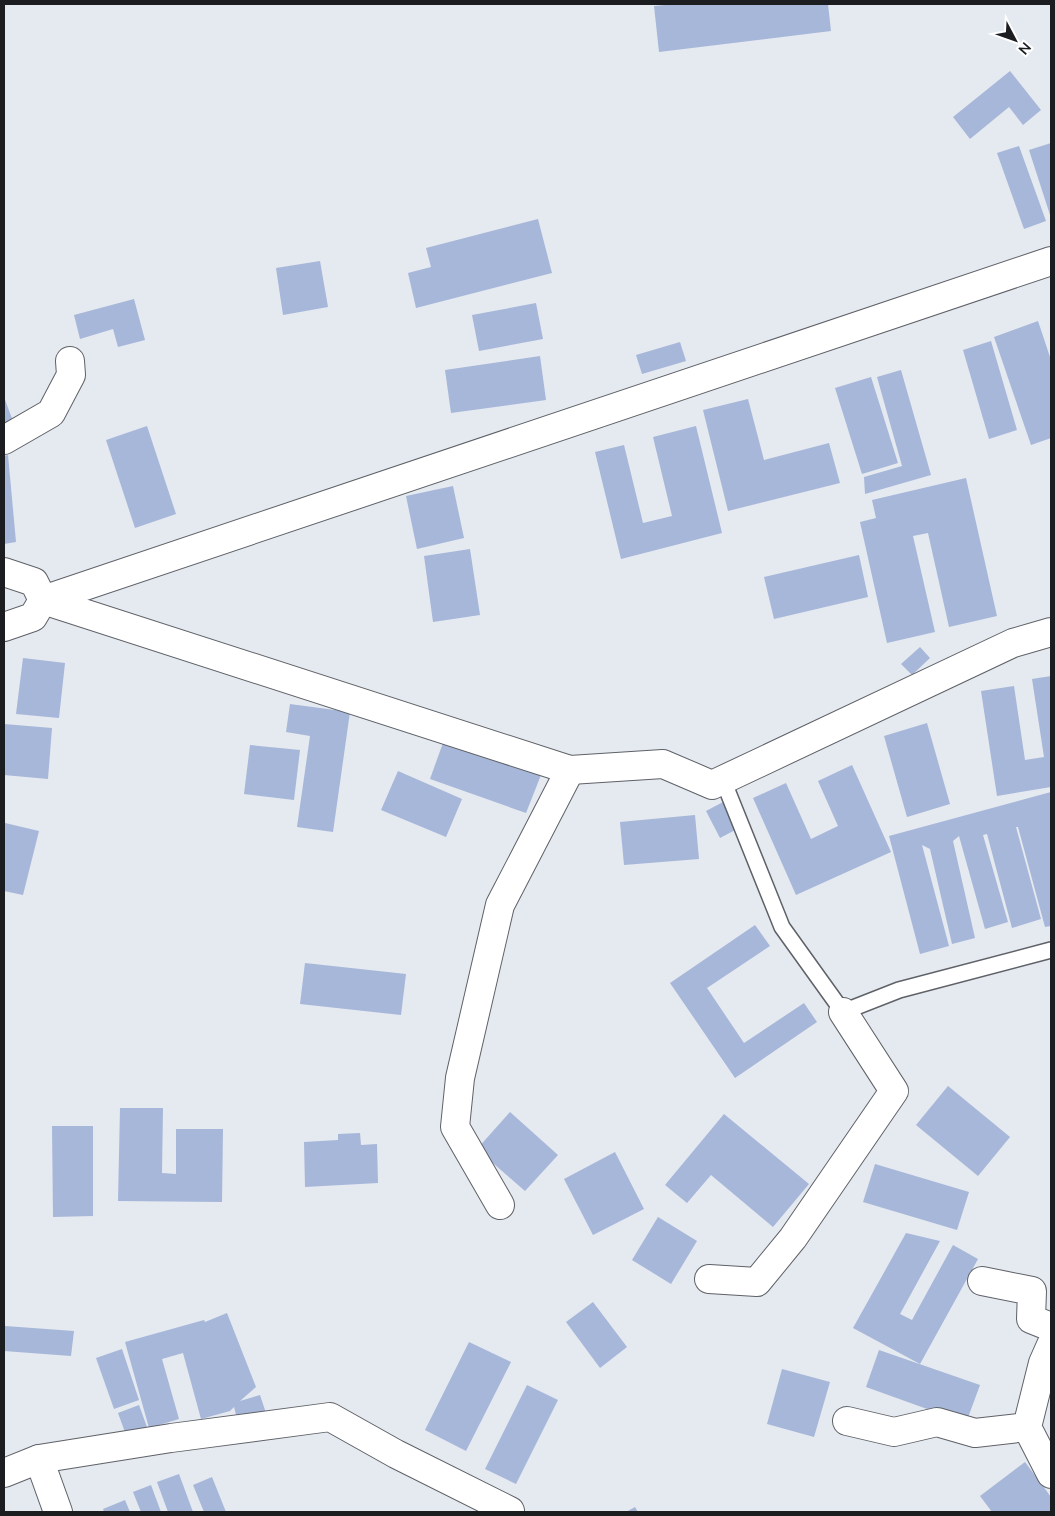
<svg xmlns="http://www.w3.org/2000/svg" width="1055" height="1516" font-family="Mulish,sans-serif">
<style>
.building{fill:#a7b7d9}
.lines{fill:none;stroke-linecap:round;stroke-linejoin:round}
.lane-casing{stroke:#5e6167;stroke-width:18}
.street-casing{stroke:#5e6167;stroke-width:30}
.lane{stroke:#fff;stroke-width:15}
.street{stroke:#fff;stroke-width:28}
</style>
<rect width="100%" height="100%" fill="#e5e9f0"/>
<g class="building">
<polygon points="676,4 828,4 831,31 659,52 654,6"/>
<polygon points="1010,71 1041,110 1023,125 1009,107 970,139 953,117"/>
<polygon points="1051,143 1051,218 1029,150"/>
<polygon points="1019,146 1046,221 1024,229 997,153"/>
<polygon points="538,219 552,273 416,308 408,273 431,267 426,248"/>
<polygon points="320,261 328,307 283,315 276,268"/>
<polygon points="134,299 145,340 118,347 113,329 80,339 74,315"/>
<polygon points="536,303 543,339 479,351 472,315"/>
<polygon points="1038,321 1051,360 1051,438 1031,445 994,337"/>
<polygon points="991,341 1017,430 989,439 963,350"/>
<polygon points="680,342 686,361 642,374 636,355"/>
<polygon points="540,356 546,400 451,413 445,370"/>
<polygon points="901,370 931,475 865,494 864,477 902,466 877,377"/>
<polygon points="871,377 898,463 862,474 835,388"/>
<polygon points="4,397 14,424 4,428"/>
<polygon points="748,399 764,460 829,443 840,483 728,511 703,410"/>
<polygon points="147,426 176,514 135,528 106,440"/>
<polygon points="696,426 722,533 621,559 595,452 624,445 643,523 672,516 653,437"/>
<polygon points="8,455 16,542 4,544 4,456"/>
<polygon points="966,478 997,616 949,627 928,533 913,536 935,632 887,643 860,522 876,518 872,500"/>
<polygon points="453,486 464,538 417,549 406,496"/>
<polygon points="470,549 480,615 433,622 424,556"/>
<polygon points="859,555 868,597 774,619 764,577"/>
<polygon points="920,647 930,658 912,675 901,664"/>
<polygon points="23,658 65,663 59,718 16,714"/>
<polygon points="1051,676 1051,787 997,796 981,691 1014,686 1025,760 1044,757 1032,679"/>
<polygon points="290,704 350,712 333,832 297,827 310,736 286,732"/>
<polygon points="927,723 950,804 907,817 884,736"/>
<polygon points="4,724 52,728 48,779 4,775"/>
<polygon points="444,740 541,775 526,813 430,779"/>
<polygon points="250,745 300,750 294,800 244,794"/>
<polygon points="852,765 891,852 796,895 753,798 786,783 811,839 838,826 818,781"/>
<polygon points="398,771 462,799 446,837 381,810"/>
<polygon points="1051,792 1051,926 1045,927 1018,827 1016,827 1041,919 1012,928 987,834 983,835 1008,922 985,929 959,836 953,841 975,938 952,944 930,849 922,845 949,946 920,954 889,836"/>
<polygon points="723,802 737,829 720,838 706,811"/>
<polygon points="695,815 699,859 624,865 620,822"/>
<polygon points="5,823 39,831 23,895 4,891"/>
<polygon points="755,925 770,946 707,988 744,1043 804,1003 817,1022 735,1078 670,983"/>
<polygon points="305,963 406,974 401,1015 300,1004"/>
<polygon points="948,1086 1010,1137 978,1176 916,1125"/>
<polygon points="120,1108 163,1108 162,1173 176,1174 176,1129 223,1129 222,1202 118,1201"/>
<polygon points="510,1112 558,1155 525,1191 477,1149"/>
<polygon points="724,1114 809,1184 773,1227 711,1175 687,1203 665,1185"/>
<polygon points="52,1126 93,1126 93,1216 53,1217"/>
<polygon points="360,1133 361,1145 377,1144 378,1183 305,1187 304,1142 338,1140 338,1134"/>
<polygon points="615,1152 644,1209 593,1235 564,1179"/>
<polygon points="875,1164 969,1192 957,1230 863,1202"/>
<polygon points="658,1217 697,1241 671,1284 632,1260"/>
<polygon points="906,1233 940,1241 900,1314 912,1320 953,1245 978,1259 920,1364 853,1328"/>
<polygon points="593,1302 627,1347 600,1368 566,1322"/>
<polygon points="227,1313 256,1387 240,1401 260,1395 266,1413 238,1422 234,1407 230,1411 201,1419 183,1353 162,1359 179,1419 149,1428 125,1342 204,1320 205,1322"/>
<polygon points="5,1326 74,1331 71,1356 4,1351"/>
<polygon points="469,1342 511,1362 466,1451 425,1430"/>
<polygon points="122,1349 139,1400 114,1409 96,1358"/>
<polygon points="879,1350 980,1385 966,1423 866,1387"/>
<polygon points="782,1369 830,1382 814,1437 767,1424"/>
<polygon points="527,1385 558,1400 516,1484 485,1469"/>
<polygon points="139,1405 147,1427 126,1435 118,1413"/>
<polygon points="1025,1462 1051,1497 1051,1512 992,1512 980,1496"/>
<polygon points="179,1474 193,1512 168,1512 157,1482"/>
<polygon points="212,1477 226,1512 204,1512 193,1485"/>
<polygon points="151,1485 161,1512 141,1512 133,1492"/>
<polygon points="125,1500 130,1512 104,1512 103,1509"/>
<polygon points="635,1507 638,1512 626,1512"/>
</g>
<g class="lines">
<defs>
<polyline id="lane" points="723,780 782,927 843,1012 899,990 1051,950"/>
<g id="street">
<polyline points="4,440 51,413 71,375 70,361"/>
<polyline points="4,572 34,582 43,600 570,770 663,764 712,785 1013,643 1051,632"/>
<polyline points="4,627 33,617 43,600 1051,261"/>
<polyline points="500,1205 455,1127 460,1078 500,905 570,770"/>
<polyline points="709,1279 757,1282 793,1238 894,1091 843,1012"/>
<polyline points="982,1281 1032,1291 1031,1319 1051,1327"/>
<polyline points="1051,1345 1043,1363 1027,1427 1051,1474"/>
<polyline points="847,1421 894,1432 937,1422 975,1433 1027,1427"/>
<polyline points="39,1459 171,1438 330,1417 396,1454 510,1511"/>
<polyline points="4,1473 39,1459 58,1512"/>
</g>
</defs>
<use href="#lane" class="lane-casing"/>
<use href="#street" class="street-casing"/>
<use href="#lane" class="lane"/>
<use href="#street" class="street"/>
</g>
<rect width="1055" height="1516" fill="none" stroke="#1c1d20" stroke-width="10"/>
<g transform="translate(1015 40) rotate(131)" stroke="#ffffff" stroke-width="4" paint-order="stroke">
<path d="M0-4L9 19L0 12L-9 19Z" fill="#1c1d20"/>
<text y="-8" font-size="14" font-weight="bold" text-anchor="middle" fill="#1c1d20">N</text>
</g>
</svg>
